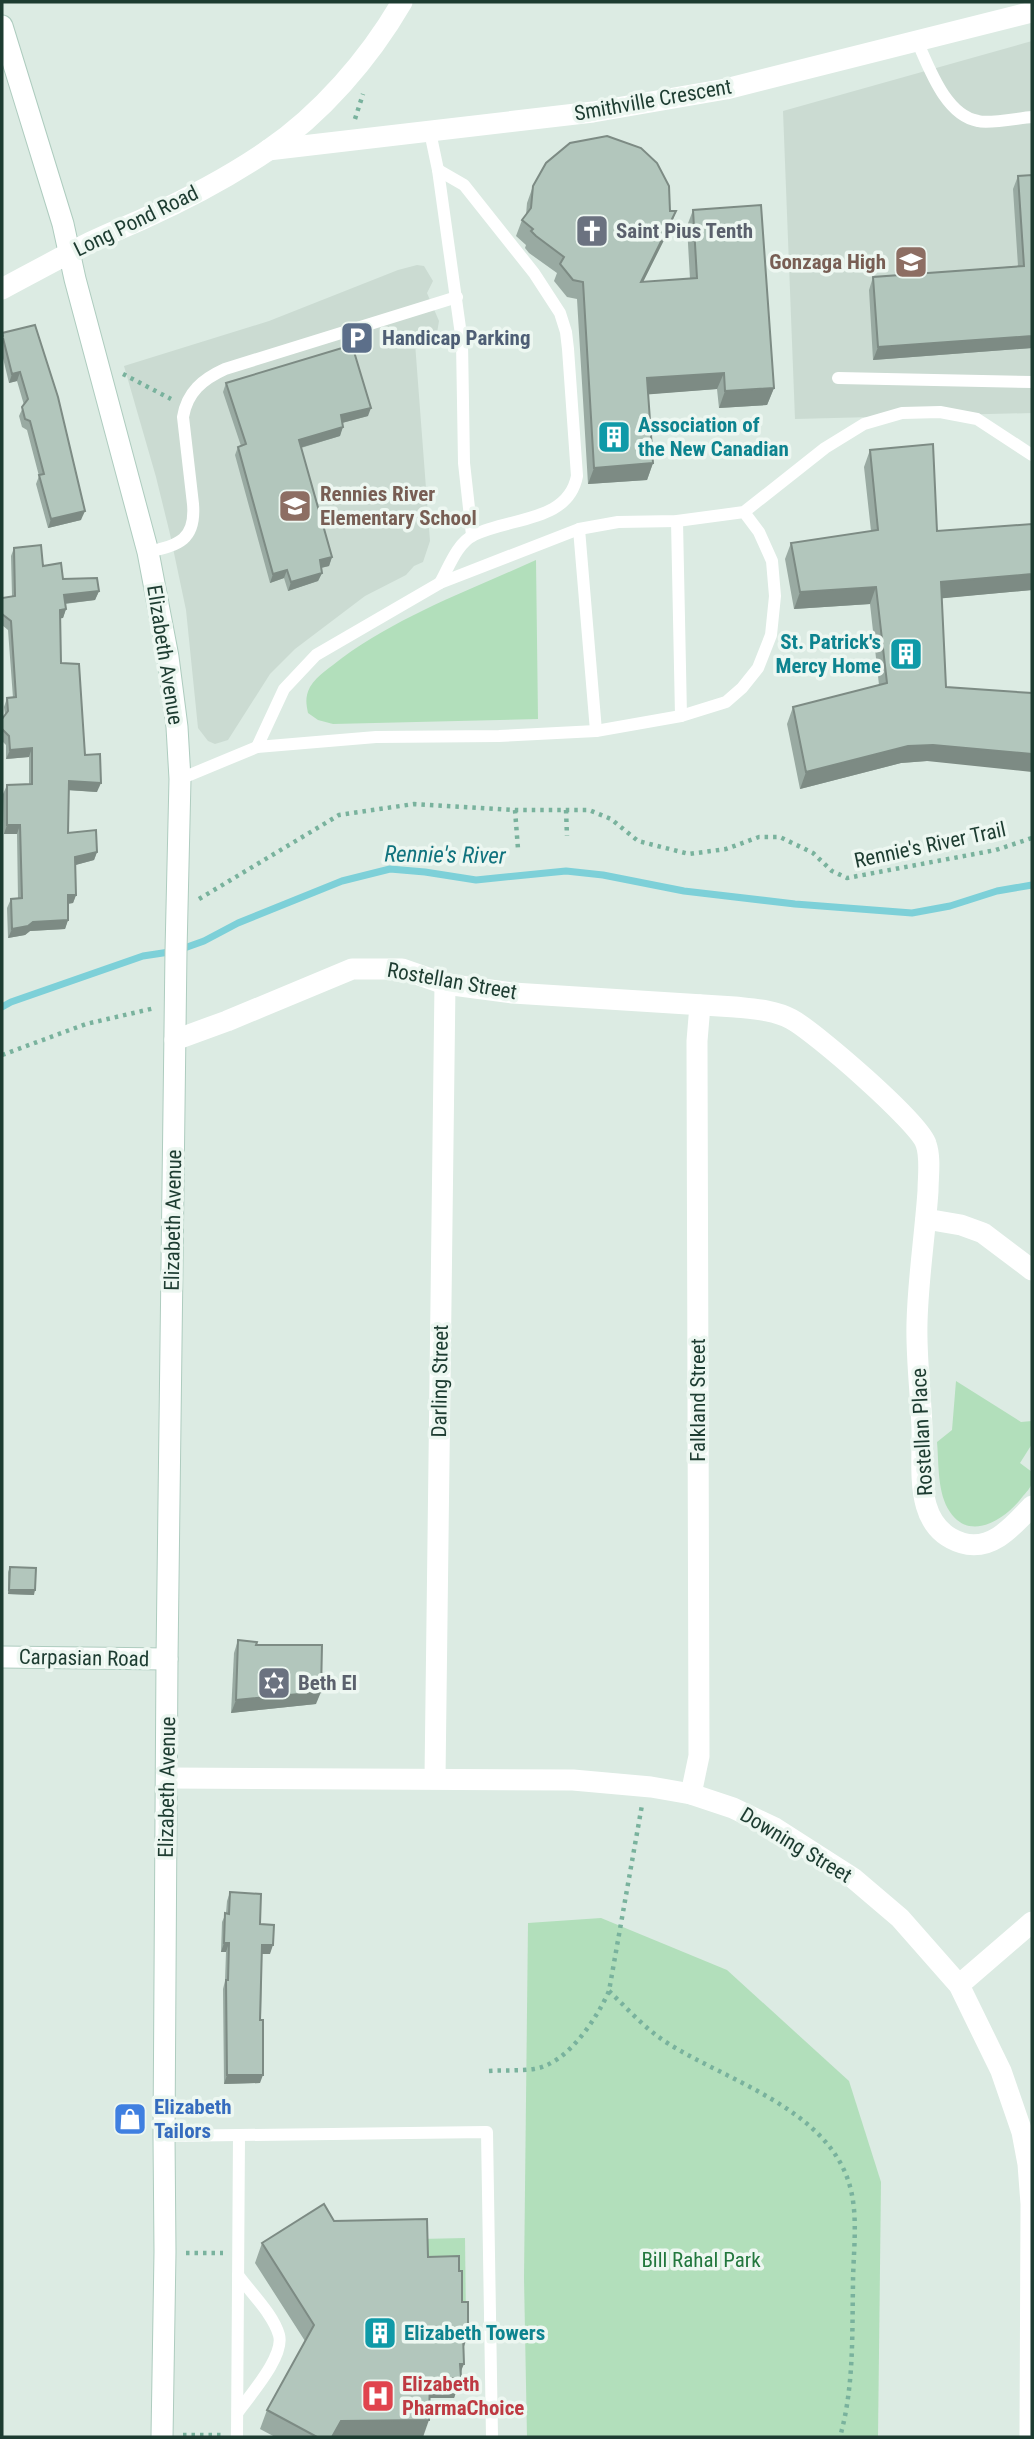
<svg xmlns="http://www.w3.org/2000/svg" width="1034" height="2439" font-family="'Roboto Condensed',sans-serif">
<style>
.built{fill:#cbdbd2}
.green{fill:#b2dfbb}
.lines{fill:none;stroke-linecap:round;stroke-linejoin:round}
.stream{stroke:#7dd0d8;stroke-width:7}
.secondary-casing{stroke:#aeccbf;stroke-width:23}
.path{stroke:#79b29d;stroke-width:4.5;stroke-dasharray:3.5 5;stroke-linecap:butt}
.lane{stroke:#fff;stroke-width:12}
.street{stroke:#fff;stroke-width:21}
.secondary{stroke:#fff;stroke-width:21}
.wall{fill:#99aaa2}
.shaded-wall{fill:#7d8b84}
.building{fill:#b2c6bc;stroke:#7d8b84;stroke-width:2}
.labels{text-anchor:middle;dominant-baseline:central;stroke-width:7;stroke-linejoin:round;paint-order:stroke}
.street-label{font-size:21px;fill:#1d3c31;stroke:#edf7f1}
.worship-label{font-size:21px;font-weight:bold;fill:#5b616d;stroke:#edf7f1;text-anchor:start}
.education-label{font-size:21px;font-weight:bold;fill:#785e54;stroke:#edf7f1;text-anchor:end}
.service-label{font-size:21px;font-weight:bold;fill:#4e5e75;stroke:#edf7f1;text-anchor:start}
.culture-label{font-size:21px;font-weight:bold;fill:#0d838f;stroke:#edf7f1;text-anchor:start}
.shop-label{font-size:21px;font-weight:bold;fill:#366cbe;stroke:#edf7f1;text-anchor:start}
.park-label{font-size:21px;fill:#22773d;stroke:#edf7f1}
.health-label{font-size:21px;font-weight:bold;fill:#be3a42;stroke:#edf7f1;text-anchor:start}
.water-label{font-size:23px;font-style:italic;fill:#11737e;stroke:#edf7f1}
</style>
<rect width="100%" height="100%" fill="#dcebe3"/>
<g class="built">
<polygon points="1032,41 1032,413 795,419 783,111"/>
<polygon points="417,265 424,266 433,281 427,293 439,321 437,333 432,337 415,343 430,541 423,562 414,566 406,575 365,596 295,649 270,674 228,740 215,744 208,741 198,728 186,610 170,534 156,477 124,366 269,321 398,270"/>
</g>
<g class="green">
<path d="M536,560l2,159 -205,5 -15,-4 -10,-7c-2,-10 -3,-16 2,-26 7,-12 21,-20 32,-29 59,-43 128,-68 194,-98z"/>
<path d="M956,1381l65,41 11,-1v23l-12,19 12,9c0,3 1,7 0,11 -1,4 -6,10 -9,13 -16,22 -52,47 -73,16 -13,-19 -11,-48 -13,-70l15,-12z"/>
<polygon points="601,1918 727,1970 849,2081 881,2182 878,2437 527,2437 524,2278 528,1923"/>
<polygon points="465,2238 466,2322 421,2276 420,2239"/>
</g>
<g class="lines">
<polyline class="stream" points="2,1007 11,1002 143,956 176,951 204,941 238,923 342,881 390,869 425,872 476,880 566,871 603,875 684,891 795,904 912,913 950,906 997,891 1032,885"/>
<defs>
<g id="secondary">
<polyline points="2,26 63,224 75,279 148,552 168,657 177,727 180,779 176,951 167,1659 164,2136 165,2252 162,2437"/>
<polyline points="2,1657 167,1659"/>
</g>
</defs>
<use href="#secondary" class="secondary-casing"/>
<g class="path">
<polyline points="355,119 363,94"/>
<polyline points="123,374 171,399"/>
<polyline points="515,810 518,849"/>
<polyline points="566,810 567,836"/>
<polyline points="199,899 339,815 414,804 515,810 589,810 611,819 638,841 689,854 726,849 759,837 780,837 813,853 832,871 847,878 996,850 1032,838"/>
<polyline points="2,1055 86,1024 155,1008"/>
<path d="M609,1991c19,18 37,39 60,53 59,37 157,65 180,139 10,32 4,69 4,101 -1,52 1,103 -13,153"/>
<path d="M489,2071c15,-1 30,0 45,-2 33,-5 62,-49 75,-78l33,-186"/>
<polyline points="186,2253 223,2253"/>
<polyline points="183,2435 222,2435"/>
</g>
<g class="lane">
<path d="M917,41c12,26 28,74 61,80 11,3 41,-3 54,-4"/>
<polyline points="430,132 438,170 462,342 464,463 472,535"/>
<path d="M438,170l26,15 70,88 26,40 6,19 2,17 9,127c-9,47 -68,41 -103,59 -17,8 -25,32 -34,48"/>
<polyline points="838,378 1032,382"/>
<polyline points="744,512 759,532 772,561 775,596 771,635 758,668 742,688 726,702 681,716 596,731 499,736 376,737 257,747 284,689 316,655 440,583 579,529 618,522 677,521 744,512 825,448 864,424 902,413 940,412 977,419 1032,455"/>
<polyline points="677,521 681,716"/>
<polyline points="579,529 596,731"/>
<path d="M148,552c31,-7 48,-12 45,-48l-10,-87c4,-25 20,-38 42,-48l232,-72"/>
<polyline points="180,779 257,747"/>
<polyline points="164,2136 487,2132 492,2437"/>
<path d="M238,2412c12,-17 47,-56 41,-77 -6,-21 -28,-42 -41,-60"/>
<polyline points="237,2437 239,2135"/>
</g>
<g class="street">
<polyline points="268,150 593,112 726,89 1032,12"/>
<path d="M2,289c30,-16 59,-32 89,-47 18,-9 37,-16 54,-24 42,-19 84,-41 122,-67 54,-37 102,-92 135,-149"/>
<path d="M175,1040l52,-19 125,-52h50l43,15 68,9 222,14c19,2 39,3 56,12 23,12 129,104 135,125 5,14 2,33 2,47 -3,44 -10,88 -11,132 -1,36 4,71 5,106 1,41 -9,99 40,114 30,9 52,-18 70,-37"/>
<polyline points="926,1219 961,1225 983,1233 1032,1270"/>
<polyline points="168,1778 573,1780 651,1787 691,1794 733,1808 775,1828 853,1878 900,1918 959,1985 1001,2071 1022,2132 1028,2164 1031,2204 1030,2437"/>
<polyline points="435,1778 445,984"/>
<polyline points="691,1794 699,1756 697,1041 700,1005"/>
<polyline points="959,1985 1032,1922"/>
</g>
<use href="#secondary" class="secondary"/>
</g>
<g class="wall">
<polygon points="1018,176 1032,348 873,360 869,290 873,277 1018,266 1013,189"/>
<polygon points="533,186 670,228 643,282 690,279 687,226 693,210 774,388 767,405 719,408 717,389 648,394 653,463 647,480 588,484 577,299 567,297 554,281 557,273 529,253 525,248 526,245 516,236 522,220 526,215 527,203"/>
<polygon points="35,325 81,520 48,528 36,484 39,476 27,430 22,427 19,416 24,405 17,381 9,383 2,354 2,333"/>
<polygon points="226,383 368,416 342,423 340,436 301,448 332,557 329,566 321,568 322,573 318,581 288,591 284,578 270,583 235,455 238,447 241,446 223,392"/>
<polygon points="870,450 937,531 1032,524 1032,590 942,598 927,761 901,763 800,789 787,724 793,707 879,685 870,604 794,609 785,559 791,543 871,531 864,467"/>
<polygon points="14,548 63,579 99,591 95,600 65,604 66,609 63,618 60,618 61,663 85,755 97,792 69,790 68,833 97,852 94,860 75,865 76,895 73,903 68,904 68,920 65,929 30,931 25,935 8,938 7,908 11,899 18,899 17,834 4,834 3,794 7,785 29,784 29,757 6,759 6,745 2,741 2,719 5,715 4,707 7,698 13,698 8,630 2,625 2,598 12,596 11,556"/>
<polygon points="10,1567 34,1595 8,1594 8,1572"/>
<polygon points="238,1640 256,1645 316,1704 231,1713 234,1653"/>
<polygon points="230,1892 260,1924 270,1954 262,1954 260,2083 224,2084 223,1989 225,1981 226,1952 221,1952 222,1922 226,1913 227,1901"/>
<polygon points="334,2221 428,2257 459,2271 464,2347 461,2378 454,2398 429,2398 423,2437 275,2437 260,2429 267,2410 305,2341 255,2263 262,2243"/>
</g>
<g class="shaded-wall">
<polygon points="676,211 670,228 635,298 641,282"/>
<polygon points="1032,336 1032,348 873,360 878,347"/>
<polygon points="20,372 17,381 9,383 12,374"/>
<polygon points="724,373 717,389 641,395 647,378"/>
<polygon points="774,388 767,405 719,408 725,391"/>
<polygon points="371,408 368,416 338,424 341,415"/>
<polygon points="343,427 340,436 296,449 299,440"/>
<polygon points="653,463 647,480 588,484 594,468"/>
<polygon points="85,511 81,520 48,528 51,519"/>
<polygon points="332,557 329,566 316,569 320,560"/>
<polygon points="287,570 284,578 270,583 273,574"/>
<polygon points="322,573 318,581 288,591 291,582"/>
<polygon points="1032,574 1032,590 935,599 941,582"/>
<polygon points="876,587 870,604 794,609 800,592"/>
<polygon points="99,591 95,600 61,604 64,595"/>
<polygon points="66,609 63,618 57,619 60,610"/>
<polygon points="933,745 1032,754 1032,772 927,761 901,763 800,789 806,772 908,746"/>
<polygon points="32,748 29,757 6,759 10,750"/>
<polygon points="69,781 101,783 97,792 66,790"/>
<polygon points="7,825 20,825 17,834 4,834"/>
<polygon points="97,852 94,860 72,866 75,857"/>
<polygon points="68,895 76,895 73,903 65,904"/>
<polygon points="68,920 65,929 30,931 25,935 8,938 12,929 33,922"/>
<polygon points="9,1590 35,1590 34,1595 8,1594"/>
<polygon points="321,1692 316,1704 231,1713 236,1700"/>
<polygon points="224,1943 229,1943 226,1952 221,1952"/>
<polygon points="262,1945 273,1945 270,1954 259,1954"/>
<polygon points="227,2075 263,2075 260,2083 224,2084"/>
<polygon points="463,2335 468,2335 461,2355"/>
<polygon points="460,2364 464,2364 458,2378 461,2378 454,2398 423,2398 430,2379"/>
<polygon points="429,2420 423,2437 332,2437 341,2421"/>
</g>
<g class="building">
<polygon points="607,136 641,148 657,163 669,186 670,211 676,211 641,282 697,278 693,210 761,205 774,388 725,391 724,373 647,378 653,463 594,468 583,282 573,280 560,264 564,257 536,236 531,231 533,229 522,220 531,208 533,186 546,163 570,143"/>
<polygon points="1032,175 1032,336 878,347 873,277 1024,266 1018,176"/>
<polygon points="35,325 58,397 85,511 51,519 39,475 44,474 30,421 25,419 22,407 28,399 20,372 12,374 3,338 2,344 2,337 3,336 2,333"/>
<polygon points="352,345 371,408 341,415 343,427 299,440 332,557 320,560 322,573 291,582 287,570 273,574 238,447 246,444 226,383"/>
<polygon points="933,444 937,531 1032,524 1032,574 941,582 946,687 1032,693 1032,754 933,745 908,746 806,772 793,707 887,683 876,587 800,592 791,543 878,530 870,450"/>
<polygon points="41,545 43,566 61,563 63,579 97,578 99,591 64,595 66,609 60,610 61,663 79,664 85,755 100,754 101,783 69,781 68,833 96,830 97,852 75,857 76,895 68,895 68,920 33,922 28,926 12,929 11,899 22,898 20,825 7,825 7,785 32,784 32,748 10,750 9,736 2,729 2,719 8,711 7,698 16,697 11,621 2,614 2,598 15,596 14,548"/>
<polygon points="10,1567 36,1568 35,1590 9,1590"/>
<polygon points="238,1640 257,1642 256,1645 322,1645 321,1692 236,1700"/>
<polygon points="230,1892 261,1894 260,1924 274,1925 273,1945 262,1945 260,2020 263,2020 263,2075 227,2075 226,1980 228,1980 229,1943 224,1943 225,1913 229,1914"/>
<polygon points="324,2204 334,2221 427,2219 428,2257 459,2256 459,2271 462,2271 462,2302 468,2302 468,2335 463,2335 464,2364 460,2364 461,2378 430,2379 429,2420 341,2421 332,2437 317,2437 267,2410 314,2325 262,2243"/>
</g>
<defs>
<symbol id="church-square" viewBox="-11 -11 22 22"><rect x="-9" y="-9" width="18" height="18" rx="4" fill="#6b7280" stroke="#edf7f1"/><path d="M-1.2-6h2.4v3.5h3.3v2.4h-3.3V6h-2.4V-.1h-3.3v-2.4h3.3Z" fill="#fff"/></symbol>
<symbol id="school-square" viewBox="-11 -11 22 22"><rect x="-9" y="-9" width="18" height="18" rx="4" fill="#8d6e63" stroke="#edf7f1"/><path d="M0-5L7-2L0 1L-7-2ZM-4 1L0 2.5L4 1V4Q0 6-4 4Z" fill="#fff"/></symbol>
<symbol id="parking-square" viewBox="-11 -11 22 22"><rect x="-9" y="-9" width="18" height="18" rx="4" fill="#5c6f8a" stroke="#edf7f1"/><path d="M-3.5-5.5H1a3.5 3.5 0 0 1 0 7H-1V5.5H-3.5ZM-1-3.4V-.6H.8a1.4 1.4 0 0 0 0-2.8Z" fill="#fff"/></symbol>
<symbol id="building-square" viewBox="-11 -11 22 22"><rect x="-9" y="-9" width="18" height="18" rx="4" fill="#0f9aa8" stroke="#edf7f1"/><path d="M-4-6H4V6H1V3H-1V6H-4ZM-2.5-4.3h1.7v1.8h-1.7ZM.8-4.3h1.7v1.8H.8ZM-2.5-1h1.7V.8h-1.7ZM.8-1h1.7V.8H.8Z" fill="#fff"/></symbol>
<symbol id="synagogue-square" viewBox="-11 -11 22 22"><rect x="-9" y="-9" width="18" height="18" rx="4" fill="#6b7280" stroke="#edf7f1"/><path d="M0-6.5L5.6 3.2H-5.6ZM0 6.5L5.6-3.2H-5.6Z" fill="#fff"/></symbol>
<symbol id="shop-square" viewBox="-11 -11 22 22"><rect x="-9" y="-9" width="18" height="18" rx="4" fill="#3f7fe0" stroke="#edf7f1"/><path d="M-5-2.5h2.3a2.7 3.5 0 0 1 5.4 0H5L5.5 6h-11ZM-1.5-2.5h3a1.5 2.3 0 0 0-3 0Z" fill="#fff"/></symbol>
<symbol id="hospital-square" viewBox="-11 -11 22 22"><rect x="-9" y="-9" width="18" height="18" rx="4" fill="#e0444e" stroke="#edf7f1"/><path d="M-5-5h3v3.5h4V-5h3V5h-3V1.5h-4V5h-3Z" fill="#fff"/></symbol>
</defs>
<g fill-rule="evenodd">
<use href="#church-square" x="573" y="212" width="38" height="38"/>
<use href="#school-square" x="892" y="243" width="38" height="38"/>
<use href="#parking-square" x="338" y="319" width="38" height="38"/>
<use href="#building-square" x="595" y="418" width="38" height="38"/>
<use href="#school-square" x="276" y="487" width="38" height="38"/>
<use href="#building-square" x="887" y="635" width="38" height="38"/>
<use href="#synagogue-square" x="255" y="1664" width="38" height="38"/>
<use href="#shop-square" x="111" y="2100" width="38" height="38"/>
<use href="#building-square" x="361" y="2314" width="38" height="38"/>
<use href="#hospital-square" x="359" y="2377" width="38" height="38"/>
</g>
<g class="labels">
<g class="street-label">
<text transform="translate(653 100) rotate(-10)">Smithville Crescent</text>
<text transform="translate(136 221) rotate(-26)">Long Pond Road</text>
<text transform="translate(165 655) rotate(81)">Elizabeth Avenue</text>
<text transform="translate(930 845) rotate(-12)">Rennie's River Trail</text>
<text transform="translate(452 981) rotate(10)">Rostellan Street</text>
<text transform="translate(173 1220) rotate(-89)">Elizabeth Avenue</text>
<text transform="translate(440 1381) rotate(-89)">Darling Street</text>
<text transform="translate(698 1400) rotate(-90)">Falkland Street</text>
<text transform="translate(922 1432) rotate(-93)">Rostellan Place</text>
<text transform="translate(84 1658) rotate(1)">Carpasian Road</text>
<text transform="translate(167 1787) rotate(-89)">Elizabeth Avenue</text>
<text transform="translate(796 1845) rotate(31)">Downing Street</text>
</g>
<g class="worship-label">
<text x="616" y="231">Saint Pius Tenth</text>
<text x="298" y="1683">Beth El</text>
</g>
<g class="education-label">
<text x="886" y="262">Gonzaga High</text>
<text x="320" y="494" text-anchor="start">Rennies River<tspan x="320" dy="24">Elementary School</tspan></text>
</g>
<g class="service-label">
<text x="382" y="338">Handicap Parking</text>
</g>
<g class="culture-label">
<text x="638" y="425">Association of<tspan x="638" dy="24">the New Canadian</tspan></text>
<text x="881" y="642" text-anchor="end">St. Patrick's<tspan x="881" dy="24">Mercy Home</tspan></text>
<text x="404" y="2333">Elizabeth Towers</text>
</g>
<g class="shop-label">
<text x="154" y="2107">Elizabeth<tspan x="154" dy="24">Tailors</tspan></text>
</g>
<g class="park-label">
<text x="701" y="2260">Bill Rahal Park</text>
</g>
<g class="health-label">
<text x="402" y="2384">Elizabeth<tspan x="402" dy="24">PharmaChoice</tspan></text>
</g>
<g class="water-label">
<text transform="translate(445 855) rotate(1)">Rennie's River</text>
</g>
</g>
<rect width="1034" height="2439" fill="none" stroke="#1d3c31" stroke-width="7"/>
</svg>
